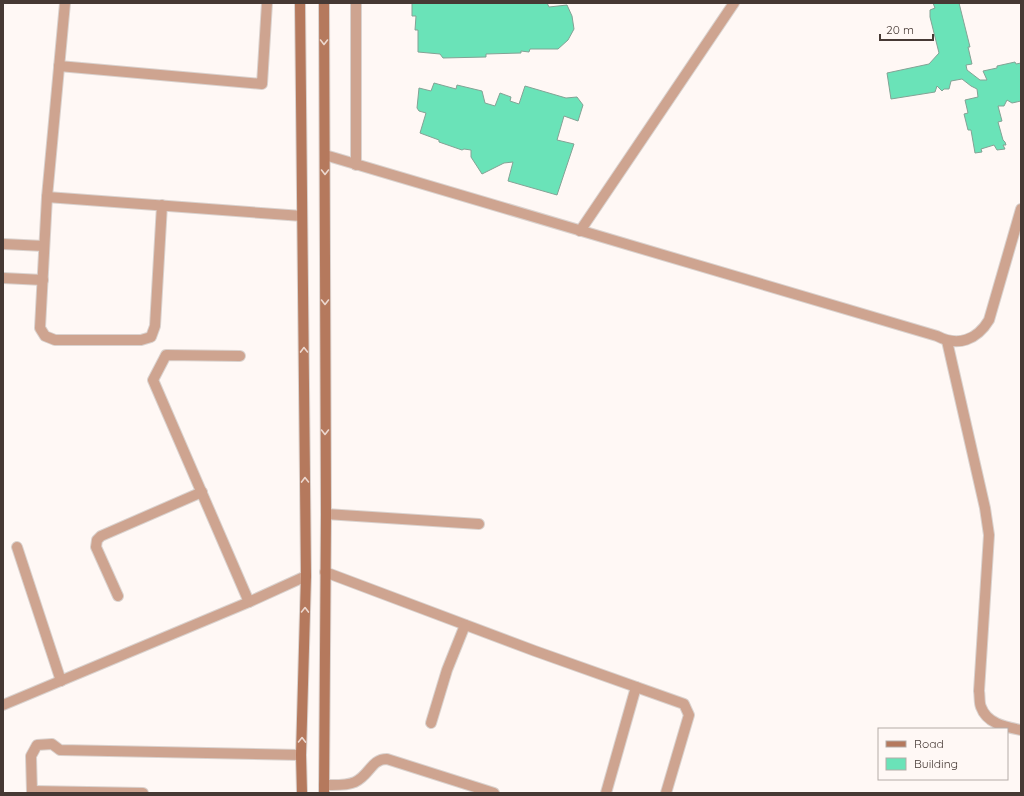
<svg xmlns="http://www.w3.org/2000/svg" width="1024" height="796" font-family="Quicksand,sans-serif">
<style>
.building{fill:#6ae3b8;stroke:#83a395}
.lines{fill:none;stroke-linecap:round;stroke-linejoin:round}
.lane-casing{stroke:#dad2ce;stroke-width:12}
.street-casing{stroke:#dad2ce;stroke-width:12}
.secondary-casing{stroke:#dad2ce;stroke-width:12}
.lane{stroke:#cea490;stroke-width:10}
.street{stroke:#cea490;stroke-width:10}
.secondary{stroke:#b5795d;stroke-width:10}
.oneway{stroke:#ecd8cf}
</style>
<rect width="100%" height="100%" fill="#fff8f5"/>
<g class="building">
<polygon points="412,3 547,3 549,7 567,5 572,16 574,29 568,40 558,49 530,49 529,52 521,51 521,53 486,54 486,57 443,58 440,54 418,52 418,30 415,30 416,16 412,16"/>
<polygon points="933,3 959,3 970,47 968,47 972,64 966,65 967,70 980,80 987,80 983,71 997,68 997,66 1015,62 1016,64 1021,63 1021,101 1012,103 1007,100 1004,106 998,106 1002,121 998,122 1003,140 1005,142 1006,145 1003,145 1005,149 997,150 994,145 981,149 982,152 975,153 971,130 968,130 964,114 968,113 965,100 978,97 977,89 971,86 962,79 951,81 949,89 944,89 942,91 937,86 935,92 891,99 887,73 929,64 939,53 930,17 930,10 935,8"/>
<polygon points="434,83 456,89 457,85 482,91 485,103 495,106 500,93 511,97 510,101 519,104 525,86 566,98 577,97 583,105 578,121 564,116 557,140 574,144 557,195 508,181 513,162 504,163 482,174 471,157 471,150 464,149 462,150 439,142 439,140 420,133 426,113 419,111 417,108 419,88 431,91"/>
</g>
<g class="lines">
<defs>
<g id="lane">
<polyline points="356,3 356,165"/>
<path d="M325,155l612,181c21,11 40,4 52,-16l32,-111"/>
<polyline points="580,231 734,3"/>
<polyline points="3,244 44,246"/>
<polyline points="3,278 43,280"/>
<path d="M947,341l38,167 4,27 -10,156c1,5 0,12 2,16 6,17 25,20 40,23"/>
<polyline points="326,514 479,524"/>
</g>
<g id="street">
<polyline points="59,66 262,84 267,3"/>
<polyline points="47,197 65,3"/>
<polyline points="162,205 155,326 151,337 141,340 55,340 45,336 40,328 47,197 302,216"/>
<polyline points="240,356 166,355 153,380 249,602"/>
<polyline points="17,547 61,681"/>
<polyline points="325,572 535,651 684,704 689,715 666,793"/>
<polyline points="118,596 96,547 97,540 101,536 202,492"/>
<polyline points="3,705 249,602 306,576"/>
<polyline points="431,723 447,670 465,625"/>
<path d="M324,785c10,0 22,1 31,-3 15,-7 16,-23 32,-23l107,34"/>
<polyline points="32,791 143,793"/>
<polyline points="32,793 31,756 37,745 52,744 60,750 301,755"/>
<polyline points="606,793 636,687"/>
</g>
<g id="secondary">
<polyline points="300,3 306,576 301,755 302,793"/>
<polyline points="324,793 326,514 324,3"/>
</g>
</defs>
<use href="#lane" class="lane-casing"/>
<use href="#street" class="street-casing"/>
<use href="#secondary" class="secondary-casing"/>
<use href="#lane" class="lane"/>
<use href="#street" class="street"/>
<use href="#secondary" class="secondary"/>
</g>
<defs><path id="oneway-chevron" d="M-2-3.5L2.5 0L-2 3.5" fill="none" stroke-width="1.6" stroke-linecap="round" stroke-linejoin="round"/></defs>
<g class="oneway">
<use href="#oneway-chevron" transform="translate(324 42) rotate(90)"/>
<use href="#oneway-chevron" transform="translate(325 172) rotate(90)"/>
<use href="#oneway-chevron" transform="translate(325 302) rotate(90)"/>
<use href="#oneway-chevron" transform="translate(304 350) rotate(-91)"/>
<use href="#oneway-chevron" transform="translate(325 432) rotate(90)"/>
<use href="#oneway-chevron" transform="translate(305 480) rotate(-91)"/>
<use href="#oneway-chevron" transform="translate(305 610) rotate(-89)"/>
<use href="#oneway-chevron" transform="translate(302 740) rotate(-89)"/>
</g>
<rect width="1024" height="796" fill="none" stroke="#463934" stroke-width="8"/>
<rect x="878" y="728" width="130" height="52" fill="#fff8f5" stroke="#b5aca8"/>
<rect x="886" y="741" width="20" height="6" fill="#b5795d" stroke="#b5aca8"/>
<text x="914" y="748" font-size="12" fill="#463934">Road</text>
<rect x="886" y="758" width="20" height="12" fill="#6ae3b8" stroke="#b5aca8"/>
<text x="914" y="768" font-size="12" fill="#463934">Building</text>
<path d="M880 34v6h53v-6" fill="none" stroke="#463934" stroke-width="2"/>
<text x="886" y="34" font-size="12" fill="#463934" stroke="#fff8f5" stroke-width="3" paint-order="stroke">20 m</text>
</svg>
